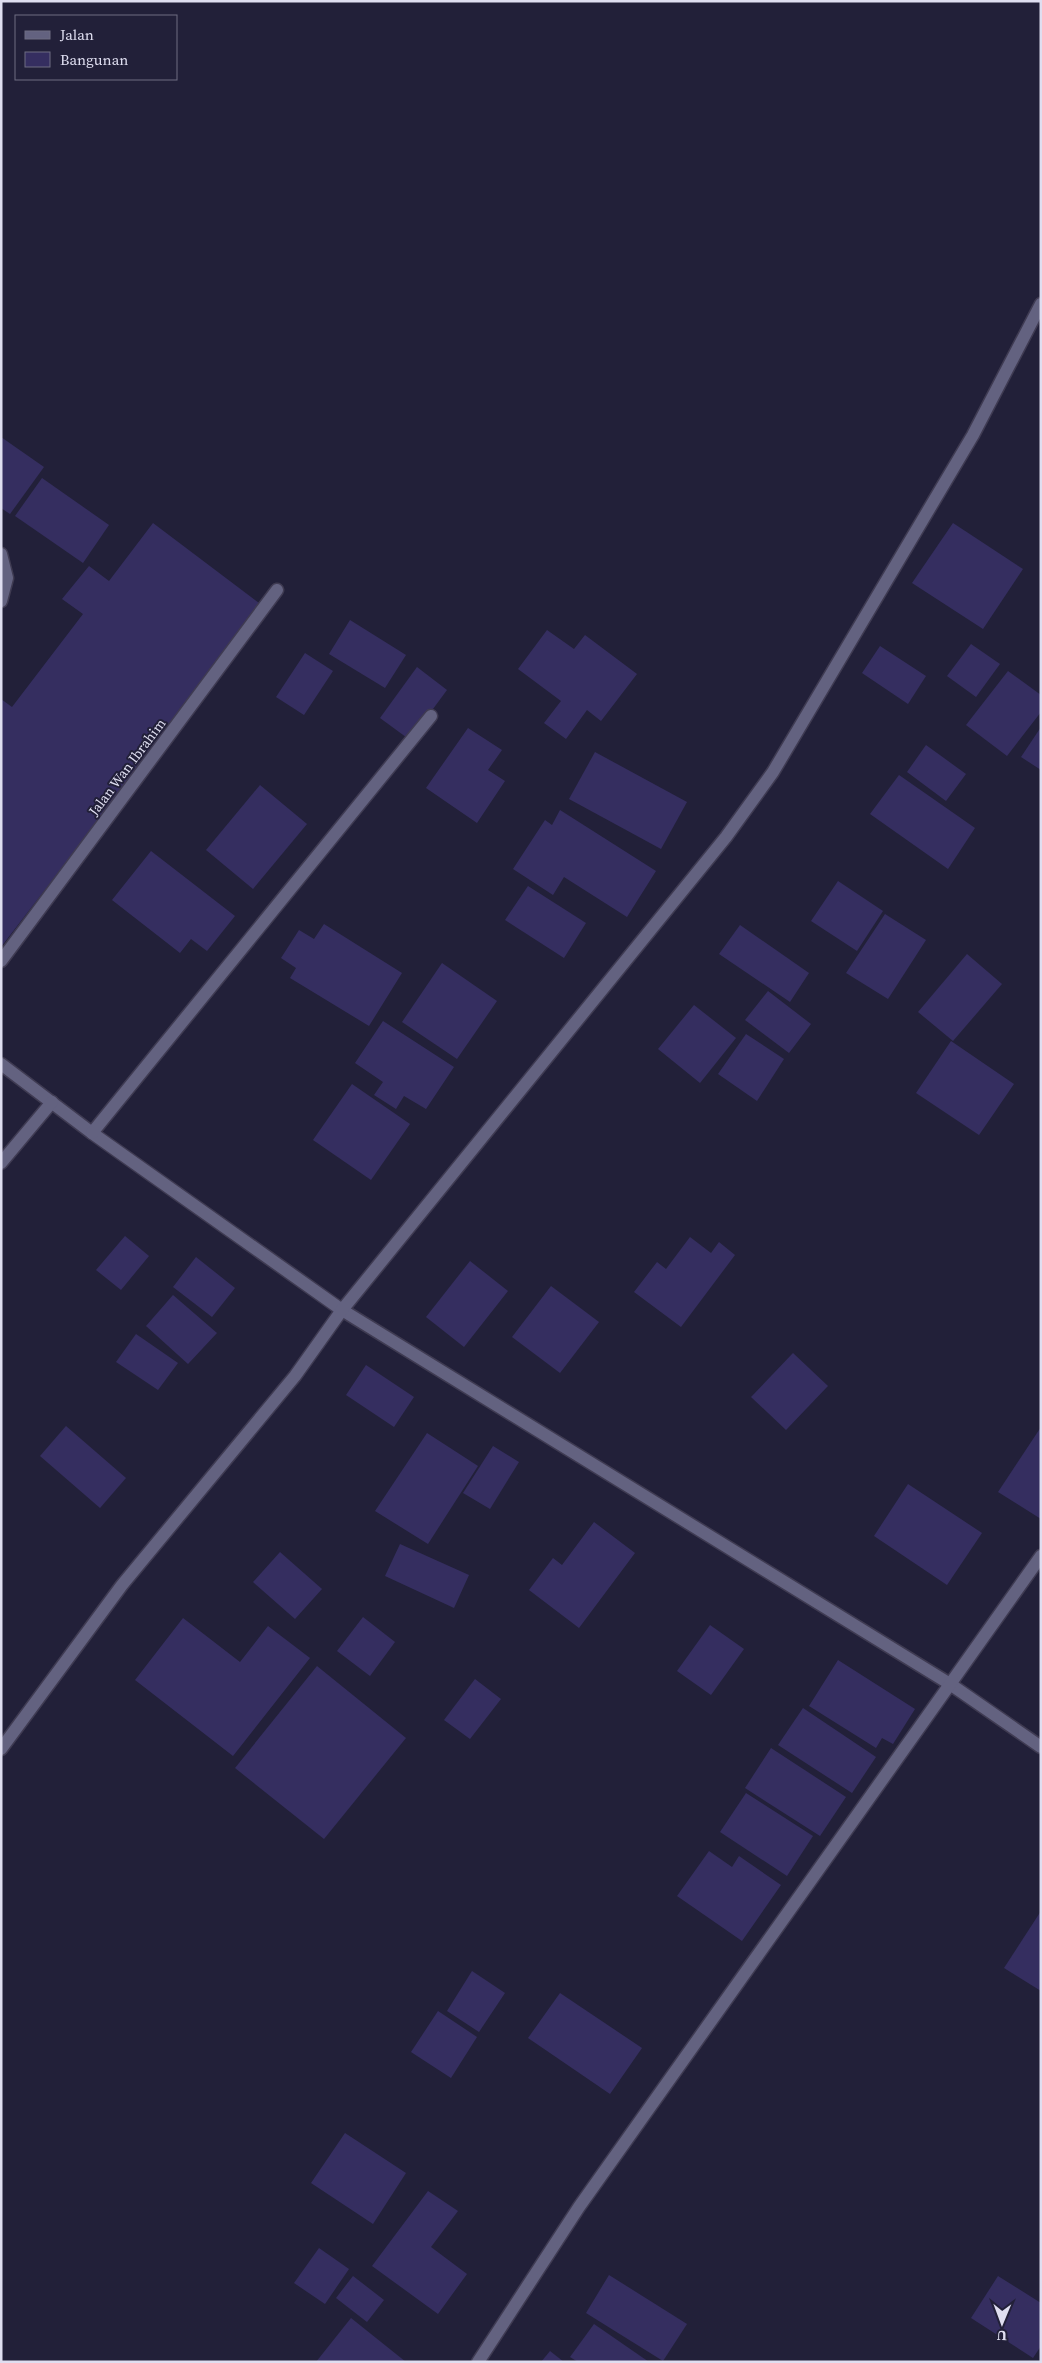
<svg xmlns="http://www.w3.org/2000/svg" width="1042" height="2363" font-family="'Source Serif 4',serif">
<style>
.building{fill:#352e60}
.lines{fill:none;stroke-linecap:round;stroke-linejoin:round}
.minor-casing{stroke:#3f3b52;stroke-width:15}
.minor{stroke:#636280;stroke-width:12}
.labels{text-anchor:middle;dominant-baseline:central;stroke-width:4;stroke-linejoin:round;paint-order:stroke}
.street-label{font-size:14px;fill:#dfdef0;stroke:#222039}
</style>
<rect width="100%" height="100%" fill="#222039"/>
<g class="building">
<polygon points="1,437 44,467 10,514 1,508"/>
<polygon points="42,478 109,525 83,563 15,516"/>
<polygon points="153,523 263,606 1,947 1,699 12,707 83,614 62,599 89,566 109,581"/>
<polygon points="953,523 1023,569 983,629 912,583"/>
<polygon points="350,620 406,655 385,688 329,654"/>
<polygon points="547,630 574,649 585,635 637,674 601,721 587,710 566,739 544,723 561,701 518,669"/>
<polygon points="971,644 1000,664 976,697 947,676"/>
<polygon points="880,646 926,676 908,704 862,673"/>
<polygon points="305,653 333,671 304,715 276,697"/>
<polygon points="417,667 447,690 410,740 380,718"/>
<polygon points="1008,671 1041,695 1041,712 1007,756 966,725"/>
<polygon points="1041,727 1041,770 1021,757"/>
<polygon points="468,728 502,750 488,770 505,781 477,823 426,788"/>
<polygon points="926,745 966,774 946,801 907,772"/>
<polygon points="595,752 687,802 661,849 569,799"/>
<polygon points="899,775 975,828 948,869 870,814"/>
<polygon points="260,785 307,824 253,889 206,850"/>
<polygon points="560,810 656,871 627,917 564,877 553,895 513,869 545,820 552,825"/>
<polygon points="151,851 235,916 207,951 191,939 180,953 112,900"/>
<polygon points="838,881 883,911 857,951 811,921"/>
<polygon points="528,886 586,923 564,958 505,920"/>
<polygon points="885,914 926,940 888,999 846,973"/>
<polygon points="324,924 402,973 369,1026 290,978 296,968 281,958 299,930 314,939"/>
<polygon points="740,925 809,973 790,1002 719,954"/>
<polygon points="967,954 1002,984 953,1041 918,1012"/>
<polygon points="442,963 497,1001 457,1059 402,1022"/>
<polygon points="768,991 811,1024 789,1053 745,1020"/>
<polygon points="694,1005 736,1038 700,1083 658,1049"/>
<polygon points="383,1021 454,1067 426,1109 404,1096 396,1109 374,1095 383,1082 355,1063"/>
<polygon points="746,1034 784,1059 757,1101 718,1074"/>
<polygon points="951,1041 1014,1084 979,1135 916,1093"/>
<polygon points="352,1084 410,1124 371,1180 313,1140"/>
<polygon points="125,1236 149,1256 121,1290 96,1270"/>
<polygon points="690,1237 711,1253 719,1242 735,1255 681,1327 634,1292 657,1262 666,1269"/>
<polygon points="196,1257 235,1288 212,1317 173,1287"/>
<polygon points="470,1261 508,1291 464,1347 426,1317"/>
<polygon points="551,1286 599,1322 560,1373 512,1337"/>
<polygon points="173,1295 217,1333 188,1364 146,1326"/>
<polygon points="136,1334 178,1363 158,1390 116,1362"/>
<polygon points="793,1353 828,1386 786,1430 751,1397"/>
<polygon points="366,1365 414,1397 394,1427 346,1395"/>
<polygon points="66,1426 126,1478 100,1508 40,1456"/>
<polygon points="1041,1427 1041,1519 998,1492"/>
<polygon points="427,1433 478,1466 428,1544 375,1511"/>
<polygon points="493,1446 519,1462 490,1509 463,1493"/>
<polygon points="908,1484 982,1533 947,1585 874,1536"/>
<polygon points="594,1522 635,1553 579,1628 529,1590 553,1558 562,1565"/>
<polygon points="400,1544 469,1575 454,1608 385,1576"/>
<polygon points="280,1552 322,1589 295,1619 253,1582"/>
<polygon points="363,1617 395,1642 370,1676 337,1651"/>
<polygon points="183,1618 240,1662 268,1626 310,1658 233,1756 135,1680"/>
<polygon points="710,1625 744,1649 711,1695 677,1671"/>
<polygon points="838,1660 915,1709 893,1744 882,1738 876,1748 809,1706"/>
<polygon points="317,1666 406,1738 324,1839 235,1768"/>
<polygon points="475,1679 501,1699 470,1739 444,1720"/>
<polygon points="803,1708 876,1757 852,1793 778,1745"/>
<polygon points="771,1748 846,1797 820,1836 745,1788"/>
<polygon points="746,1793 813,1836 787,1876 720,1832"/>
<polygon points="709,1851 732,1867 739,1856 781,1885 742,1941 677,1896"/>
<polygon points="1041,1911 1041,1991 1004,1968"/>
<polygon points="472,1971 505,1993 479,2032 447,2011"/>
<polygon points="560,1993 642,2048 610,2094 528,2038"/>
<polygon points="438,2011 477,2037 451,2078 411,2052"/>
<polygon points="345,2133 406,2173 373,2224 311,2183"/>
<polygon points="428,2191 458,2211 431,2247 467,2274 438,2314 372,2266"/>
<polygon points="319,2248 349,2269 325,2304 294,2283"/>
<polygon points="609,2275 687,2324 663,2361 586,2313"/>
<polygon points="353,2276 384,2300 367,2322 336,2298"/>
<polygon points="998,2276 1041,2303 1041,2346 1033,2358 971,2318"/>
<polygon points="351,2318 406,2362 316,2362"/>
<polygon points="594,2324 649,2362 578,2362 570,2357"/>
<polygon points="550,2351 564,2362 541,2362"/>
</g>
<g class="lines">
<defs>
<g id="minor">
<polyline points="1,554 7,578 1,601"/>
<polyline points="1,961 277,590"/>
<polyline points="1,1064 92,1133 342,1310 950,1684 1041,1747"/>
<polyline points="92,1133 431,716"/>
<polyline points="1,1163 52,1102"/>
<polyline points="1,1749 122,1585 295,1376 342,1310 726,837 773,772 973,435 1041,304"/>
<polyline points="478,2362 579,2207 1041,1556"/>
</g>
</defs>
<use href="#minor" class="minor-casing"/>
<use href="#minor" class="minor"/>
</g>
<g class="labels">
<g class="street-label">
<text transform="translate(127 767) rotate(-53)">Jalan Wan Ibrahim</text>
</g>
</g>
<rect width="1042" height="2363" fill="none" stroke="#dfdef0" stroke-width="5"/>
<rect x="15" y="15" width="162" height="65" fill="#222039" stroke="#6e6c82"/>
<rect x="25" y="31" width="25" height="8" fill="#636280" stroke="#6e6c82"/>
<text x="60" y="40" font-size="15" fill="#dfdef0">Jalan</text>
<rect x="25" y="52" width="25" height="15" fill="#352e60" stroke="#6e6c82"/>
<text x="60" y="65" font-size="15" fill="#dfdef0">Bangunan</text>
<g transform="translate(1002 2323) rotate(181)" stroke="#222039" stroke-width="4" paint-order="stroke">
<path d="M0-4L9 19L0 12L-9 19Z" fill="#dfdef0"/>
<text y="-8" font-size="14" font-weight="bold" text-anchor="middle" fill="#dfdef0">U</text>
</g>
</svg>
